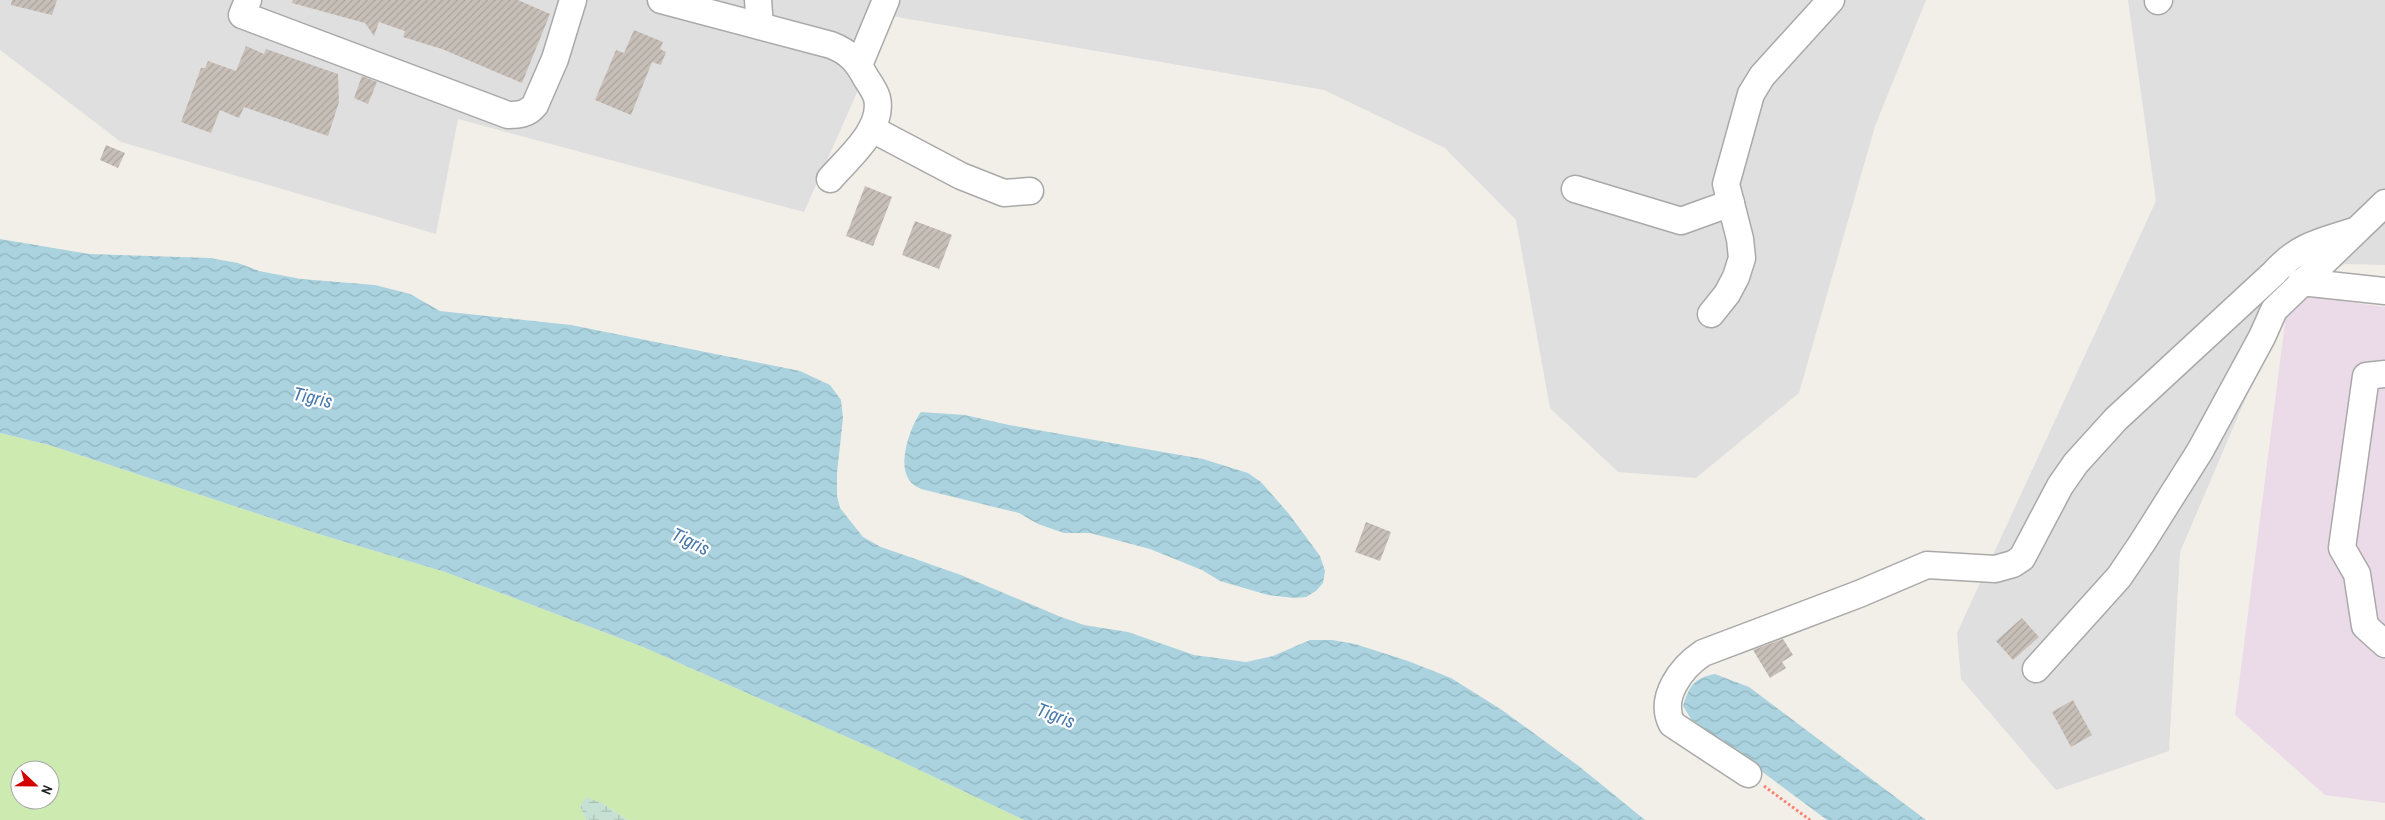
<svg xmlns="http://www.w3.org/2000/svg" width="2385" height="820" font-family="'Archivo Narrow',sans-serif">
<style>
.residential{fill:#e0dfdf}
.industrial{fill:#ebdbe8}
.grass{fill:#cdebb0;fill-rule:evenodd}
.wetland{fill:url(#wetland-marsh)}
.water{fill:url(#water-waves)}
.building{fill:url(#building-hatch)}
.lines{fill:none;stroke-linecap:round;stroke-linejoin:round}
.minor-casing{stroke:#a9a9a9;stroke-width:29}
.path{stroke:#fa8072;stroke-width:3;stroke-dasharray:2.5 2.5;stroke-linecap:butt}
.minor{stroke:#fff;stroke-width:26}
.labels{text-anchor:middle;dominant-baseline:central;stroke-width:4.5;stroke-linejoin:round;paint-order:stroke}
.water-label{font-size:19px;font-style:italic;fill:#4a7aab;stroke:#fff}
</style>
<defs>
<pattern id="wetland-marsh" width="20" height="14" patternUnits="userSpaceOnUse" patternTransform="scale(1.25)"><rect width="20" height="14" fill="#c6e0d4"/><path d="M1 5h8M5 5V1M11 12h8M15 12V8" fill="none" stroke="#aac0b6"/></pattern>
<pattern id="water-waves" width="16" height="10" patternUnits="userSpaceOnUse" patternTransform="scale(1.25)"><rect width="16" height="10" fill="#aad3df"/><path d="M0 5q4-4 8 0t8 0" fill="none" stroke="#92b5bf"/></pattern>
<pattern id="building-hatch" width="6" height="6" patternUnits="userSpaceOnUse" patternTransform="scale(1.25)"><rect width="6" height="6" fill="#c7bfb8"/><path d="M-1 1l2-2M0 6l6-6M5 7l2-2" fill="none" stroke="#aba49e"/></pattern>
</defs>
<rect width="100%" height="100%" fill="#f2efe9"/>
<g class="residential">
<polygon points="0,0 1926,0 1875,126 1799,393 1696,478 1618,472 1550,408 1516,220 1445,148 1324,90 891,16 804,212 458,119 436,234 121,142 0,50"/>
<polygon points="2128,0 2385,0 2385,265 2345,264 2301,289 2283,311 2180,552 2169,751 2056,790 1961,679 1957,633 2156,201"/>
</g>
<polygon class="industrial" points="2299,295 2385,307 2385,803 2325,795 2235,715 2286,315"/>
<path class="grass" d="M0,433l49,12 273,90 123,37 198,75 247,109 134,64h-396l-26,-17 -22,3 6,14h-586zM20,770h30v30h-30z"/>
<polygon class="wetland" points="586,797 602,803 628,820 586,820 580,806"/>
<g class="water">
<polygon points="0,239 89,254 210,258 238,263 259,271 301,279 375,285 410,294 440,311 571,325 800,371 830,385 841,400 843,418 837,473 837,496 840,508 863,537 881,547 961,575 1061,617 1084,625 1128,632 1194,655 1246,662 1273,656 1310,640 1332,640 1355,644 1408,661 1451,678 1502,710 1580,767 1645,820 1024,820 890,756 643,647 445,572 322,535 49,445 0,433"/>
<path d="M921,412l44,3 44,10 194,34 45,14 13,9 28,32 31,42 5,15 -2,12 -7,8 -10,6 -12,1 -26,-3 -48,-14 -18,-11 -52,-21 -60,-16h-26l-26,-9 -19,-11 -98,-24c-6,-3 -11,-6 -14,-13 -8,-16 4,-51 14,-64z"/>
<path d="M1715,674l34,13 177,133h-99l-136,-101 -8,-13c6,-20 11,-28 32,-32z"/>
</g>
<g class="building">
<polygon points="12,0 57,0 52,15 11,5"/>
<polygon points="293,0 518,0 550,14 522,83 442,49 403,37 405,31 379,22 374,36 365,23 292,3"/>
<polygon points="634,30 663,42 660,49 666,52 661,65 652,62 631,115 595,100 616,50 624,53"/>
<polygon points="246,46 264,54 266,49 338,74 339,102 328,136 244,107 239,118 220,110 211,133 181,122 201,68 205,68 208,61 236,71"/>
<polygon points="362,76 377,82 368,104 354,98"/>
<polygon points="106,145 125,153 118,168 100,160"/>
<polygon points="865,186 892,197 873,246 846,236"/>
<polygon points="915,221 952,235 939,269 902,255"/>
<polygon points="1366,522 1391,532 1380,561 1355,552"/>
<polygon points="2022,618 2039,637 2013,660 1996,641"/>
<polygon points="1783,639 1793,655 1782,662 1786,668 1770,678 1753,650"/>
<polygon points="2073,700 2092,735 2071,747 2052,712"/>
</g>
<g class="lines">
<defs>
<g id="minor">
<path d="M248,0l-6,15 266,100c11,0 20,-1 27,-10l20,-46 18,-59"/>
<path d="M661,0l170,45c18,7 26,16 35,33 4,6 9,13 11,20 7,31 -29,60 -47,81"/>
<polyline points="758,0 760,26"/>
<polyline points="2158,1 2159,0"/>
<polyline points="859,65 886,0"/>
<polyline points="872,129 961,176 1004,193 1030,191"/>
<polyline points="1575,189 1681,221 1731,203"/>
<polyline points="2301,282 2385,291"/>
<polyline points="1711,314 1727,294 1736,277 1742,258 1740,239 1726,184 1751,94 1762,76 1831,0"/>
<polyline points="2385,374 2366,376 2342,548 2357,574 2365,626 2385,644"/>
<polyline points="2036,669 2119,577 2142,543 2200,451 2262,337 2274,310 2385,203"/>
<path d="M1748,774l-76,-50c-14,-27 10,-57 31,-71l156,-59 68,-29 68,4 18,-5 9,-6 38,-72 16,-23 40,-44 158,-146c25,-28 46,-31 80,-42"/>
</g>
</defs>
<use href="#minor" class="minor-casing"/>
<polyline class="path" points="1764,786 1810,820"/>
<use href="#minor" class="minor"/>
</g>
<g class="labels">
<g class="water-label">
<text transform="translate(313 397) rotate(13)">Tigris</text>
<text transform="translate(691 541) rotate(26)">Tigris</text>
<text transform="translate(1056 715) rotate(21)">Tigris</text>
</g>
</g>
<g transform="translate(35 785) rotate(112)"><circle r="24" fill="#ffffff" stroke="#a7a7a7"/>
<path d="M0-4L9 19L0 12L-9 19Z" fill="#d40000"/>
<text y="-8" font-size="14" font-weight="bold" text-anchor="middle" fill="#222222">N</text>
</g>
</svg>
